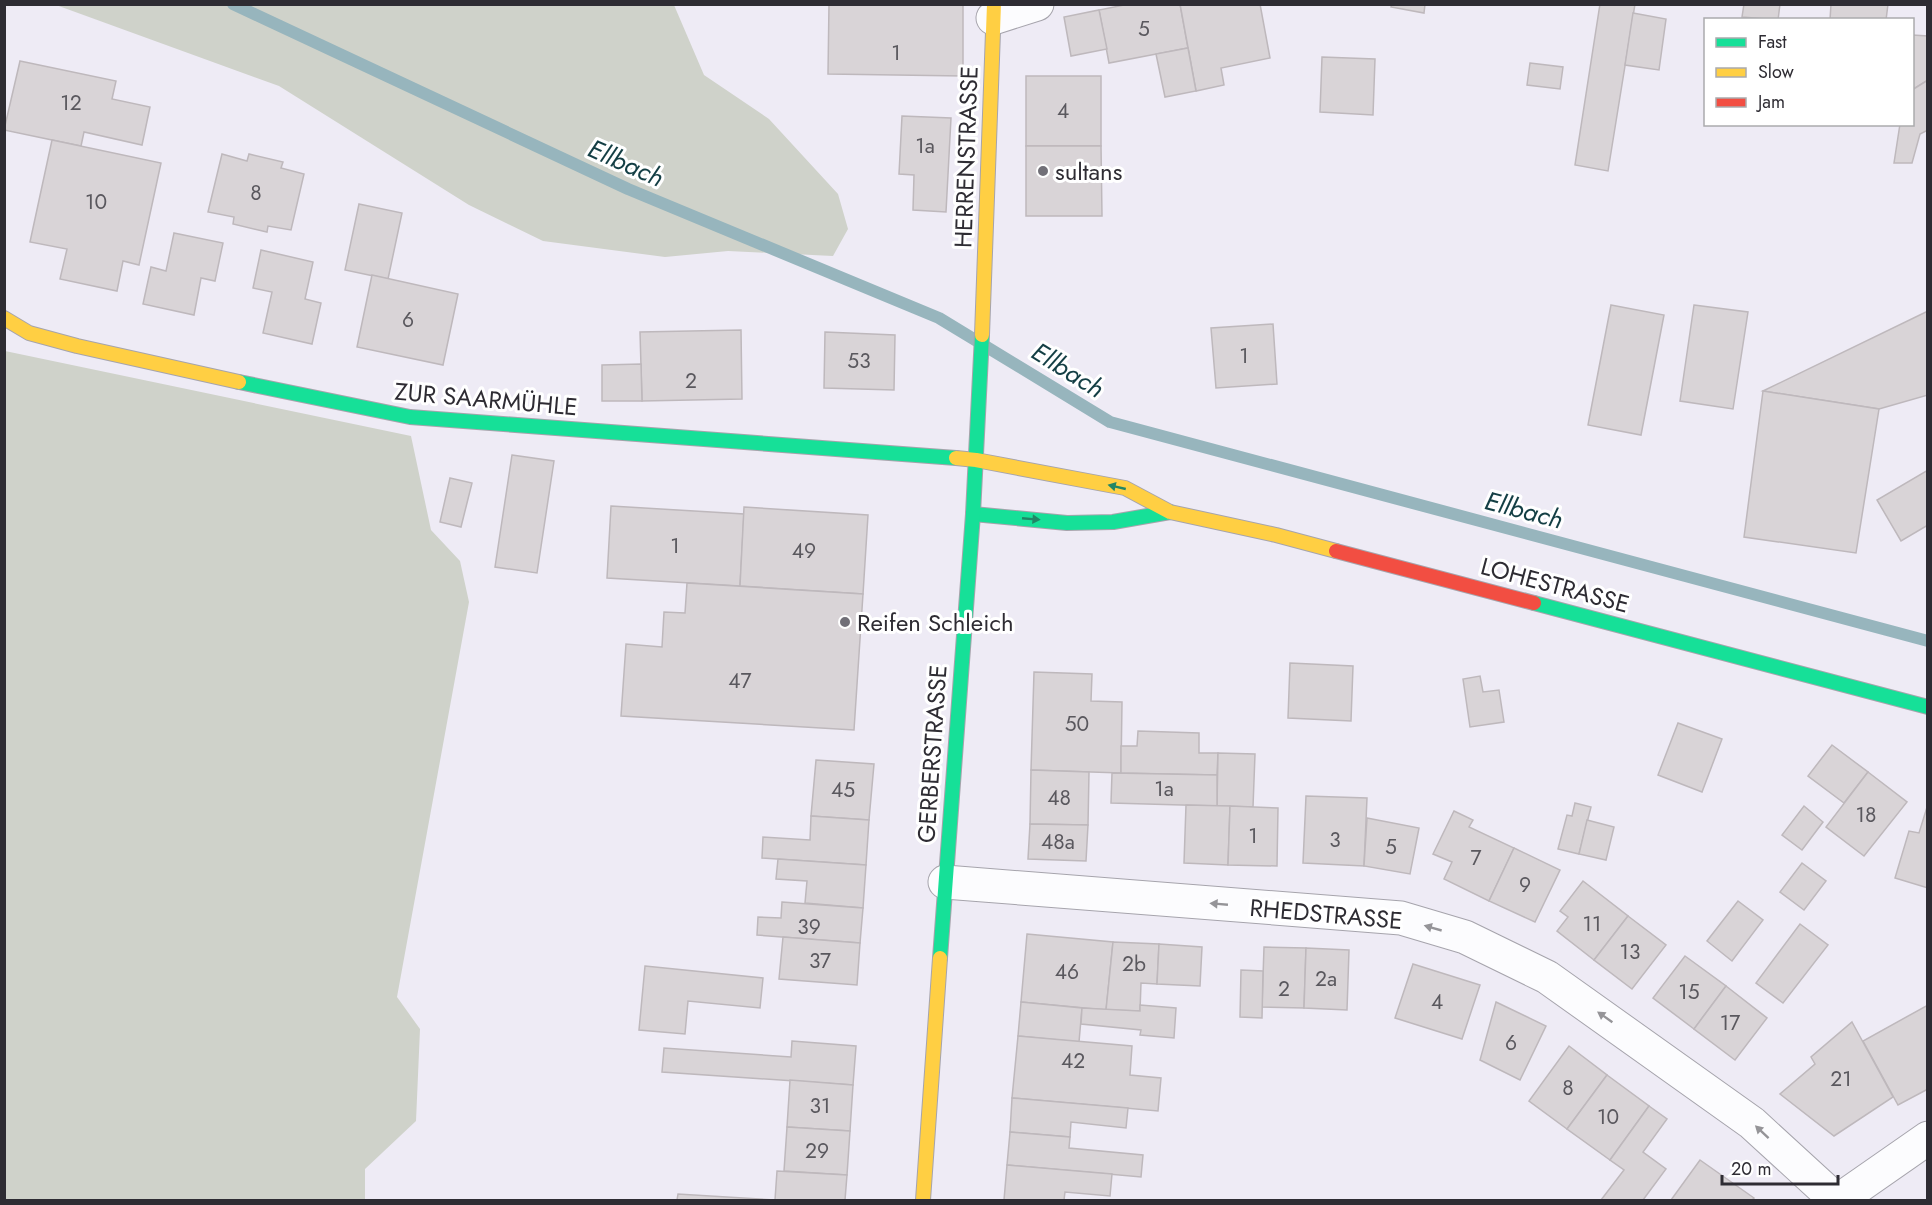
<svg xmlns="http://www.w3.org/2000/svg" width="1932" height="1205" font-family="Jost,sans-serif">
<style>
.green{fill:#cfd2ca}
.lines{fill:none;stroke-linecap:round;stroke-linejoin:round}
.stream{stroke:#97b5bd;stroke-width:12}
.building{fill:#d9d4d7;stroke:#beb8bc;stroke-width:1.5}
.street-casing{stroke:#a6a4ac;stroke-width:35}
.fast-casing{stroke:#a6a4ac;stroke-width:16}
.slow-casing{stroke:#a6a4ac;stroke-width:16}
.jam-casing{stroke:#a6a4ac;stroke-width:16}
.street{stroke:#fcfcfe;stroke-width:33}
.fast{stroke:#16e098;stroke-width:14}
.slow{stroke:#ffcf43;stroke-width:14}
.jam{stroke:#f24e42;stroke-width:14}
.oneway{fill:#228666}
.oneway2{fill:#959498}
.poi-dot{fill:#716f77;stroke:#fff;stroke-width:2}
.labels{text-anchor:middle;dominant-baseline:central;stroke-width:6;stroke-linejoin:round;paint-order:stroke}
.number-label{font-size:21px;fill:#5a585e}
.street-label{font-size:24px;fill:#2e2c33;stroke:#fff}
.poi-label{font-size:24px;fill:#2e2c33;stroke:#fff;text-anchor:start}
.water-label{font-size:26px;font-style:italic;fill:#133e44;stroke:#fff}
</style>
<rect width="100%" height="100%" fill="#eeebf5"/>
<g class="green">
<polygon points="56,5 674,5 704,75 769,119 838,194 848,229 833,256 728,251 665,257 543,241 469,205 279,86"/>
<polygon points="5,351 411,436 431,530 460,561 469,602 397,997 420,1029 416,1121 365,1169 365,1200 5,1200"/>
</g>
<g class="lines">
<polyline class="stream" points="233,4 628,189 939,318 1110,422 1928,641"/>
</g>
<g class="building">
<polygon points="829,4 963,4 963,76 828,74"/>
<polygon points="1129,4 1180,4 1188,48 1109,63 1099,10"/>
<polygon points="1180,4 1260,4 1270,58 1221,68 1224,85 1196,91"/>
<polygon points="1392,4 1425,4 1424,13 1391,7"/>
<polygon points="1600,4 1635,4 1608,171 1575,165"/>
<polygon points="1744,4 1780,4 1778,20 1742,17"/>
<polygon points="1831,4 1888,4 1886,20 1830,20"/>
<polygon points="1099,10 1107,49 1071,56 1064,17"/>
<polygon points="1633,13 1666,19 1659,70 1625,65"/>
<polygon points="1912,35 1928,36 1928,80 1912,90"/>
<polygon points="1188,48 1196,91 1165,97 1156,54"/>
<polygon points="1322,57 1375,59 1373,115 1320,112"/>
<polygon points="20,61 116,81 112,99 150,107 142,145 84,132 81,146 4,130"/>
<polygon points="1530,63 1563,67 1560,89 1527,85"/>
<rect x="1026" y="76" width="75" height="70"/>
<polygon points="1928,80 1928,130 1920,134 1912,163 1894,163 1900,124 1912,124 1912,90"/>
<polygon points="902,116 951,118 946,212 913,210 914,175 899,174"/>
<polygon points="52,140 161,163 139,265 123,261 117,291 60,279 67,249 30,242"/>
<polygon points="1026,146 1101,146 1102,216 1026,216"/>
<polygon points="222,154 247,161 249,154 283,162 281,168 304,174 291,230 268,226 267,232 233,224 234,217 208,212"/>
<polygon points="359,204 402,213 388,279 345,270"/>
<polygon points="174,233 223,243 215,281 201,278 194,315 143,304 151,267 166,271"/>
<polygon points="261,250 313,262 305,299 321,303 312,344 263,333 272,292 253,288"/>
<polygon points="372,275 458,294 443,365 357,347"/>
<polygon points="1611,305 1664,315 1641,435 1588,425"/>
<polygon points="1694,305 1748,312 1733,409 1680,401"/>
<polygon points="1928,311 1928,395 1879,409 1763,391"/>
<polygon points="1273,324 1277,384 1216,388 1211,328"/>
<polygon points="741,330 742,399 642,401 640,332"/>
<polygon points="825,332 895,335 894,390 824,388"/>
<polygon points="641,364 642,401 602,401 602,365"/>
<polygon points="1763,391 1879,409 1856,553 1744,537"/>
<polygon points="512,455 554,461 537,573 495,567"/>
<polygon points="1928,470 1928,525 1901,541 1877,500"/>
<polygon points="450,478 472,483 461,527 440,522"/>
<polygon points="611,506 744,514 740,586 607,578"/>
<polygon points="744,507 868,515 863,594 740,586"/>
<polygon points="687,583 863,594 854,730 621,716 626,644 662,647 664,612 685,613"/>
<polygon points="1290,663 1353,666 1351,721 1288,718"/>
<polygon points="1034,672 1092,674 1091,701 1122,702 1121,773 1031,770"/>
<polygon points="1480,676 1483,692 1499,690 1504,722 1470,727 1463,679"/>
<polygon points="1678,723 1722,739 1702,792 1658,775"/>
<polygon points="1138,731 1199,733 1199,753 1218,753 1217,775 1121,773 1121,746 1137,746"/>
<polygon points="1832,745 1868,772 1844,803 1808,776"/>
<polygon points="1218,753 1255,754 1253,807 1217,806"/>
<polygon points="816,760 874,764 869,820 811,816"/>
<polygon points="1031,770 1089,772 1088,825 1030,824"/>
<polygon points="1868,772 1907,802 1864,856 1826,827"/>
<polygon points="1112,773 1217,775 1217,806 1111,803"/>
<polygon points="1306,796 1367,798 1364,866 1303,863"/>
<polygon points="1575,803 1591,807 1579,854 1558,849 1567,815 1572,816"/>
<polygon points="1928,804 1928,888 1895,878 1909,831 1919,833"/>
<polygon points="1186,805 1230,806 1228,865 1184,863"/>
<polygon points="1230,806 1278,808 1277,866 1228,865"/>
<polygon points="1804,806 1823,822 1802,850 1782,835"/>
<polygon points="1454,811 1473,820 1469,827 1514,848 1489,901 1444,879 1452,862 1433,854"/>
<polygon points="811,816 869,820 866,865 762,858 763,837 810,840"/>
<polygon points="1367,818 1419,828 1410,874 1364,866"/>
<polygon points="1587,820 1614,827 1606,860 1579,854"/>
<polygon points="1030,824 1088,825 1086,861 1028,859"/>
<polygon points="1514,848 1560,870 1535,922 1489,901"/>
<polygon points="778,859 866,865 863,908 805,903 807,881 776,879"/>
<polygon points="1802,863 1826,881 1804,910 1780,892"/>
<polygon points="1583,881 1628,916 1594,960 1557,931 1568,917 1560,911"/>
<polygon points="1738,901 1763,920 1732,961 1707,941"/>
<polygon points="782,902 863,908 860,943 757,935 758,917 781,918"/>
<polygon points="1628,916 1666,945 1632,989 1594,960"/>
<polygon points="1800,924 1828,945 1783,1003 1756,983"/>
<polygon points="1027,934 1113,942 1106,1010 1021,1002"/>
<polygon points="783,937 860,943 857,985 779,979"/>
<polygon points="1113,942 1159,944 1157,984 1141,983 1140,1011 1106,1010"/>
<polygon points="1159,944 1202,947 1200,986 1157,984"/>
<polygon points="1264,947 1306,948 1304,1008 1262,1007"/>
<polygon points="1306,948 1349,950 1347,1010 1304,1008"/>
<polygon points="1685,956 1726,986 1694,1029 1653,998"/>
<polygon points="1413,964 1480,985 1462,1039 1395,1018"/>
<polygon points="645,966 763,978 760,1008 688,1001 685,1034 639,1030"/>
<polygon points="1241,970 1263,971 1262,1018 1240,1017"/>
<polygon points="1726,986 1767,1018 1735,1060 1694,1029"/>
<polygon points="1021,1002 1082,1008 1079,1042 1018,1036"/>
<polygon points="1496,1002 1546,1026 1520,1080 1480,1060"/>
<polygon points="1140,1005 1176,1008 1174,1038 1140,1035 1141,1030 1081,1024 1082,1008 1140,1011"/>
<polygon points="1928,1005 1928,1089 1898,1105 1863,1041"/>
<polygon points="1852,1022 1893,1097 1834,1136 1780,1094 1815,1064 1811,1057"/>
<polygon points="1018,1036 1132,1046 1130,1075 1161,1078 1158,1111 1012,1098"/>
<polygon points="792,1041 856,1046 853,1085 662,1072 664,1048 791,1057"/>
<polygon points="1569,1046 1607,1075 1567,1129 1529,1101"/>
<polygon points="1607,1075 1649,1106 1610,1160 1567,1129"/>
<polygon points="790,1080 853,1085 850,1131 787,1127"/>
<polygon points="1012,1098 1128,1108 1126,1128 1071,1122 1070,1137 1010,1132"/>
<polygon points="1649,1106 1667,1119 1643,1152 1666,1169 1643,1200 1601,1200 1624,1170 1610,1160"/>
<polygon points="787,1127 850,1131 847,1175 784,1171"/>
<polygon points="1010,1132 1070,1137 1069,1148 1143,1155 1141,1177 1007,1165"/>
<polygon points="1700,1160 1754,1198 1752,1200 1671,1200"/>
<polygon points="1007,1165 1112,1174 1110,1196 1065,1192 1064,1200 1004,1200"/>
<polygon points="777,1171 847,1175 845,1200 677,1200 678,1194 775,1200"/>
</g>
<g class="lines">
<defs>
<g id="street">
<polyline points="993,18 1037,4"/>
<polyline points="945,882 1401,918 1465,937 1547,977 1752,1123 1836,1200"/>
<polyline points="1839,1200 1928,1138"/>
</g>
<g id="fast">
<polyline points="239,382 410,417 956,458"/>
<polyline points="973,514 1067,523 1113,522 1170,512"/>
<polyline points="1534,603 1928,707"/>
<polyline points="940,958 973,514 982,335"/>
</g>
<g id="slow">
<polyline points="4,318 29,333 77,346 239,382"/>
<polyline points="982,335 994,4"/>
<polyline points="956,458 976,460 1125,488 1170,512 1276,535 1336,551"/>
<polyline points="923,1200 940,958"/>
</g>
<polyline id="jam" points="1336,551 1534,603"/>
</defs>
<use href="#street" class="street-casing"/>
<use href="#fast" class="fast-casing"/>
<use href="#slow" class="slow-casing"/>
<use href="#jam" class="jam-casing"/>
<use href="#street" class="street"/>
<use href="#fast" class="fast"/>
<use href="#slow" class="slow"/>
<use href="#jam" class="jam"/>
</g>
<defs><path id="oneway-solid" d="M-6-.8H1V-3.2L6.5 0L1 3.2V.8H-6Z" transform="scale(1.5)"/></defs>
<g class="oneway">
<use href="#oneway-solid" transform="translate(1117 487) rotate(-167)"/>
<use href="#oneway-solid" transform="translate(1031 519) rotate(5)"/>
</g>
<g class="oneway2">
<use href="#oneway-solid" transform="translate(1219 904) rotate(-175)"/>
<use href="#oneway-solid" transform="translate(1433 928) rotate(-164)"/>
<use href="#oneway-solid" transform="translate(1605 1017) rotate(-145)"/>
<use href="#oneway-solid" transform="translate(1762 1132) rotate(-137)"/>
</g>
<g class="poi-dot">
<circle cx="1043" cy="171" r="6"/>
<circle cx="845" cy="622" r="6"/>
</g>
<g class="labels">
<g class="number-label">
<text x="1144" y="29">5</text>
<text x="896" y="53">1</text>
<text x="71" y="103">12</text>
<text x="1063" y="111">4</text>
<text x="925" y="146">1a</text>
<text x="256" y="193">8</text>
<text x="96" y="202">10</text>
<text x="408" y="320">6</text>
<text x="1244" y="356">1</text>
<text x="859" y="361">53</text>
<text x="691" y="381">2</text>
<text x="675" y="546">1</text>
<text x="804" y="551">49</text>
<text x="740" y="681">47</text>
<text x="1077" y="724">50</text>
<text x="1164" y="789">1a</text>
<text x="843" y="790">45</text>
<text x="1059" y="798">48</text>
<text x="1866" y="815">18</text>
<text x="1253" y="836">1</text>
<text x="1335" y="840">3</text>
<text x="1058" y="842">48a</text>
<text x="1391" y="847">5</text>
<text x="1476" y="858">7</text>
<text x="1525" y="885">9</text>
<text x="1592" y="924">11</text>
<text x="809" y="927">39</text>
<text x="1630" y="952">13</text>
<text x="820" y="961">37</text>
<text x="1134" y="964">2b</text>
<text x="1067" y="972">46</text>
<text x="1326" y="979">2a</text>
<text x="1284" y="989">2</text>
<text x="1689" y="992">15</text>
<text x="1437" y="1002">4</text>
<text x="1730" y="1023">17</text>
<text x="1511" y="1043">6</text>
<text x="1073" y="1061">42</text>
<text x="1841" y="1079">21</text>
<text x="1568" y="1088">8</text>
<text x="820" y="1106">31</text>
<text x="1608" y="1117">10</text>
<text x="817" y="1151">29</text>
</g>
<g class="street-label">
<text transform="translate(966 157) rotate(-88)">HERRENSTRASSE</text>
<text transform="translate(486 399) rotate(5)">ZUR SAARMÜHLE</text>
<text transform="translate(1555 585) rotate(15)">LOHESTRASSE</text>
<text transform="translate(932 754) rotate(-86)">GERBERSTRASSE</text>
<text transform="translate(1326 914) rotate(5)">RHEDSTRASSE</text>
</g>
<g class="poi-label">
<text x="1055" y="171">sultans</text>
<text x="857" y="622">Reifen Schleich</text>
</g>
<g class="water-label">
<text transform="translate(626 163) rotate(24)">Ellbach</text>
<text transform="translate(1068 370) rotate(32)">Ellbach</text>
<text transform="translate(1524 510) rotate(15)">Ellbach</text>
</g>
</g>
<rect width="1932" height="1205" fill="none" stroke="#2e2c33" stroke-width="12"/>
<rect x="1704" y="18" width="210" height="108" fill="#ffffff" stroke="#ababad" stroke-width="1.5"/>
<rect x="1716" y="38" width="30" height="9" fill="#16e098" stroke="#ababad" stroke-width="1.5"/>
<text x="1758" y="48" font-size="18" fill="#2e2c33">Fast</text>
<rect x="1716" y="68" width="30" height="9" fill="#ffcf43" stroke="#ababad" stroke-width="1.5"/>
<text x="1758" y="78" font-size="18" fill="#2e2c33">Slow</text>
<rect x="1716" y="98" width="30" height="9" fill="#f24e42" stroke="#ababad" stroke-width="1.5"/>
<text x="1758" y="108" font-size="18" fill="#2e2c33">Jam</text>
<path d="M1722 1175v9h116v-9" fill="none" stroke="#2e2c33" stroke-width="3"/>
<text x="1731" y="1175" font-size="18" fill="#2e2c33" stroke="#ffffff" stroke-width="4.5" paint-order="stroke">20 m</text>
</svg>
